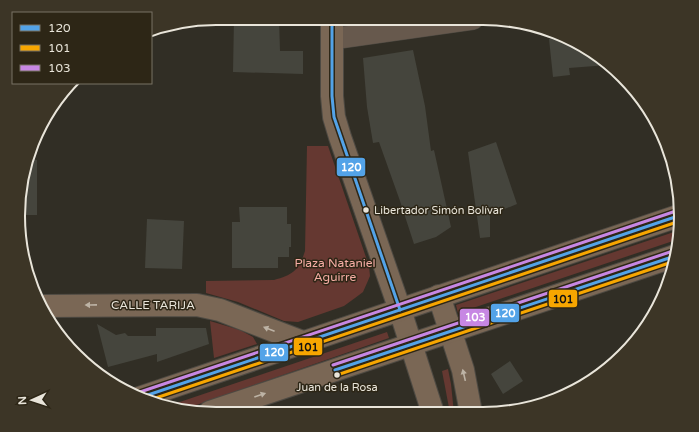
<svg xmlns="http://www.w3.org/2000/svg" width="699" height="432" font-family="'Varela Round',sans-serif">
<style>
.green{fill:#653831}
.building{fill:#45453d}
.lines{fill:none;stroke-linecap:round;stroke-linejoin:round}
.minor-casing{stroke:#4e4a43;stroke-width:22}
.major-casing{stroke:#4e4a43;stroke-width:24}
.minor{stroke:#67594d;stroke-width:21}
.major{stroke:#7a6755;stroke-width:22}
.bus-1-casing{stroke:#2d2616;stroke-width:6}
.bus-2-casing{stroke:#2d2616;stroke-width:6}
.bus-3-casing{stroke:#2d2616;stroke-width:6}
.bus-1{stroke:#53a3e8;stroke-width:3}
.bus-2{stroke:#f7a600;stroke-width:3}
.bus-3{stroke:#c787e3;stroke-width:3}
.oneway{fill:#bdb3a5}
.bus-dot{fill:#e9e5da;stroke:#2d2616;stroke-width:1.5}
.labels{text-anchor:middle;dominant-baseline:central;stroke-width:3;stroke-linejoin:round;paint-order:stroke}
.bus-label{font-size:11px;fill:#e9e5da;stroke:#2d2616;text-anchor:start}
.park-label{font-size:12px;fill:#f4aca3;stroke:#2d2616}
.street-label{font-size:12px;fill:#e9e5da;stroke:#2d2616}
.rim{fill:none;stroke:#e9e5da;stroke-width:2}
.line-badge{stroke:#2d2616;stroke-width:1.5}
.badge-label{font-size:11px;text-anchor:middle;font-weight:bold;fill:#fff}
.pale-badge-label{font-size:11px;text-anchor:middle;font-weight:bold;fill:#111}
</style>
<rect width="100%" height="100%" fill="#312e25"/>
<g class="green">
<path d="M307,146h21l41,120 1,10 -3,7 -4,9 -8,6 -11,8 -46,16 -14,-1 -46,-19 -32,-9v-12l68,-1c19,-5 25,-10 31,-29z"/>
<polygon points="677,231 676,240 458,313 456,305"/>
<polygon points="210,321 240,330 253,337 257,344 214,358"/>
<polygon points="387,332 389,338 182,410 168,406"/>
<polygon points="448,369 451,384 454,413 450,413 442,371"/>
<path d="M564,396l-18,8 -19,3c8,-8 26,-9 37,-11z"/>
</g>
<g class="building">
<polygon points="234,18 279,18 280,51 303,51 303,74 233,72"/>
<polygon points="566,37 603,59 608,65 569,68 570,75 553,77 549,39"/>
<polygon points="413,50 425,106 431,151 434,150 451,227 436,237 414,244 400,201 379,142 373,143 367,107 363,58"/>
<polygon points="496,142 517,204 490,215 490,237 480,238 468,152"/>
<polygon points="27,159 37,160 37,215 18,215"/>
<polygon points="239,207 287,207 287,224 291,224 291,247 289,247 289,257 278,257 278,268 232,268 232,222 240,222"/>
<polygon points="147,219 184,221 182,269 145,268"/>
<polygon points="97,324 116,335 125,333 128,336 156,336 156,328 206,328 209,344 157,362 157,354 108,367"/>
<polygon points="510,361 523,381 503,394 491,374"/>
</g>
<g class="lines">
<defs>
<polyline id="minor" points="332,39 473,19"/>
<g id="major">
<polyline points="332,19 332,96 334,117 340,137 400,310 433,413"/>
<polyline points="439,296 463,370 471,413"/>
<polyline points="43,306 197,305 220,310 305,343"/>
<path d="M139,398c180,-59 359,-122 539,-182"/>
<polyline points="210,412 675,256"/>
</g>
</defs>
<use href="#minor" class="minor-casing"/>
<use href="#major" class="major-casing"/>
<use href="#minor" class="minor"/>
<use href="#major" class="major"/>
<defs>
<g id="bus-1">
<polyline points="332,19 332,96 334,117 400,310"/>
<polyline points="335,370 675,256"/>
<polyline points="139,398 678,216"/>
</g>
<g id="bus-2">
<polyline points="337,375 675,261"/>
<polyline points="147,401 677,222"/>
</g>
<g id="bus-3">
<polyline points="333,365 673,251"/>
<polyline points="137,393 676,211"/>
</g>
</defs>
<use href="#bus-1" class="bus-1-casing"/>
<use href="#bus-2" class="bus-2-casing"/>
<use href="#bus-3" class="bus-3-casing"/>
<use href="#bus-1" class="bus-1"/>
<use href="#bus-2" class="bus-2"/>
<use href="#bus-3" class="bus-3"/>
</g>
<defs><path id="oneway-solid" d="M-6-.8H1V-3.2L6.5 0L1 3.2V.8H-6Z"/></defs>
<g class="oneway">
<use href="#oneway-solid" transform="translate(91 305) rotate(179)"/>
<use href="#oneway-solid" transform="translate(269 329) rotate(-159)"/>
<use href="#oneway-solid" transform="translate(464 375) rotate(-103)"/>
<use href="#oneway-solid" transform="translate(260 395) rotate(-19)"/>
</g>
<g class="bus-dot">
<circle cx="366" cy="210" r="3.5"/>
<circle cx="337" cy="375" r="3.5"/>
</g>
<g class="labels">
<g class="bus-label">
<text x="374" y="210">Libertador Simón Bolívar</text>
<text x="337" y="387" text-anchor="middle">Juan de la Rosa</text>
</g>
<g class="park-label">
<text x="335" y="263">Plaza Nataniel<tspan x="335" dy="14">Aguirre</tspan></text>
</g>
<g class="street-label">
<text x="153" y="305">CALLE TARIJA</text>
</g>
</g>
<path d="M0 0H699V432H0ZM216 25H483A191 191 0 0 1 674 216V216A191 191 0 0 1 483 407H216A191 191 0 0 1 25 216V216A191 191 0 0 1 216 25Z" fill="#3c3526" fill-rule="evenodd"/>
<path class="rim" d="M216 25H483A191 191 0 0 1 674 216V216A191 191 0 0 1 483 407H216A191 191 0 0 1 25 216V216A191 191 0 0 1 216 25Z"/>
<g class="line-badge">
<rect x="336" y="157" width="30" height="20" rx="4" fill="#53a3e8"/>
<rect x="548" y="289" width="30" height="19" rx="4" fill="#f7a600"/>
<rect x="490" y="303" width="30" height="20" rx="4" fill="#53a3e8"/>
<rect x="459" y="308" width="31" height="19" rx="4" fill="#c787e3"/>
<rect x="293" y="337" width="30" height="19" rx="4" fill="#f7a600"/>
<rect x="259" y="343" width="30" height="19" rx="4" fill="#53a3e8"/>
</g>
<g class="badge-label">
<text x="351" y="171">120</text>
<text x="505" y="317">120</text>
<text x="475" y="321">103</text>
<text x="274" y="356">120</text>
</g>
<g class="pale-badge-label">
<text x="563" y="303">101</text>
<text x="308" y="351">101</text>
</g>
<rect x="12" y="12" width="140" height="72" fill="#2d2616" stroke="#787264"/>
<rect x="20" y="25" width="20" height="6" fill="#53a3e8" stroke="#787264"/>
<text x="48" y="32" font-size="12" fill="#e9e5da">120</text>
<rect x="20" y="45" width="20" height="6" fill="#f7a600" stroke="#787264"/>
<text x="48" y="52" font-size="12" fill="#e9e5da">101</text>
<rect x="20" y="65" width="20" height="6" fill="#c787e3" stroke="#787264"/>
<text x="48" y="72" font-size="12" fill="#e9e5da">103</text>
<g transform="translate(32 400) rotate(267)" stroke="#2d2616" stroke-width="3" paint-order="stroke">
<path d="M0-3L7 15L0 10L-7 15Z" fill="#e9e5da"/>
<text y="-6" font-size="11" font-weight="bold" text-anchor="middle" fill="#e9e5da">N</text>
</g>
</svg>
